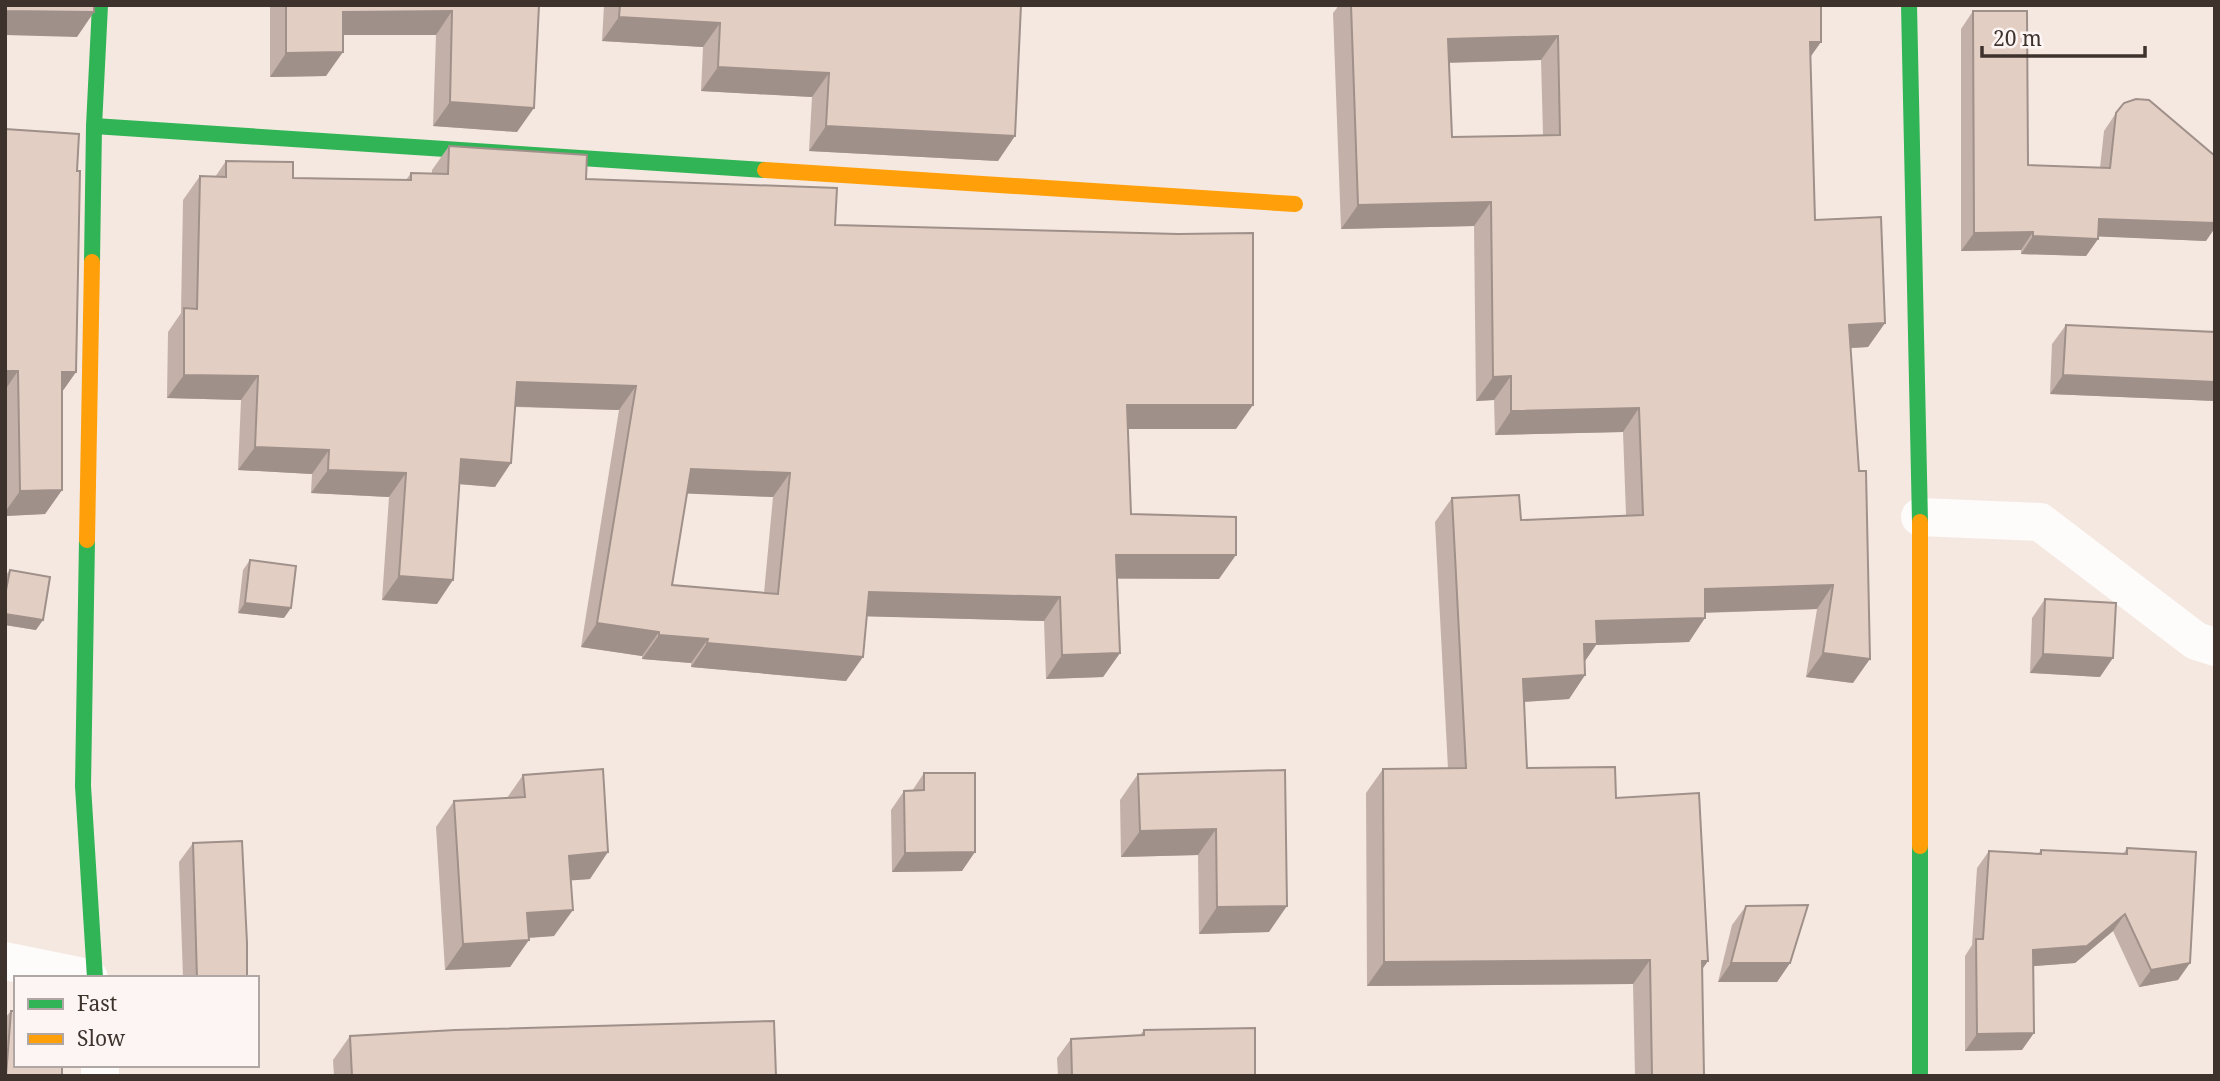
<svg xmlns="http://www.w3.org/2000/svg" width="2220" height="1081" font-family="'Noto Serif',serif">
<style>
.lines{fill:none;stroke-linecap:round;stroke-linejoin:round}
.street{stroke:#fefcfa;stroke-width:38}
.fast{stroke:#30b455;stroke-width:16}
.slow{stroke:#ff9f0a;stroke-width:16}
.wall{fill:#c3b1a9;fill-rule:evenodd}
.shaded-wall{fill:#9f9089}
.building{fill:#e3cec4;stroke:#9f9089;stroke-width:2;fill-rule:evenodd}
</style>
<rect width="100%" height="100%" fill="#f5e8e1"/>
<g class="lines">
<g class="street">
<polyline points="1920,517 2040,522 2196,641 2215,647"/>
<polyline points="5,961 89,978"/>
<polyline points="100,1065 100,1076"/>
</g>
<g class="fast">
<polyline points="1909,5 1920,522"/>
<polyline points="94,126 765,170"/>
<polyline points="92,262 94,126 100,5"/>
<polyline points="87,540 83,786 95,978"/>
<polyline points="1920,846 1920,1076"/>
</g>
<g class="slow">
<polyline points="765,170 1295,204"/>
<polyline points="1920,522 1920,846"/>
<polyline points="87,540 92,262"/>
</g>
</g>
<g class="wall">
<polygon points="270,5 539,5 517,132 433,126 436,35 343,35 326,76 270,77"/>
<polygon points="604,5 1021,5 998,161 809,151 812,97 701,91 703,47 602,41"/>
<path d="M1337,5h484l-11,53 5,162 70,103 -17,24 -17,1 2,335 -47,-6 11,-68 -112,4 -16,29 -93,3 -11,16v14l-16,24 -45,3 3,66 89,30 92,163 -6,8 2,107h-69l-2,-92 -266,2 -1,-193 17,-24h65l-13,-247 17,-24 69,22 105,-5 -3,-83 -128,3 -1,-35 -18,1 -2,-175 -133,3 -8,-216 4,-5zM1541,60l2,75 -91,2 -3,-74z"/>
<polygon points="1973,11 2028,165 2100,168 2104,131 2116,113 2206,241 2099,236 2098,239 2086,256 2021,254 2021,250 1961,251 1961,29"/>
<polygon points="5,129 77,171 76,372 62,392 62,490 45,514 5,516"/>
<path d="M449,146l137,33 249,46 401,204h-108l3,85 88,65h-102l3,74 -17,24 -57,2 -2,-58 -177,-5 -21,65 -155,-14v-4l-49,-4v-3l-61,-9 38,-237 -104,-3 -20,80 -35,-3 -23,120 -55,-4 7,-103 -78,-4 1,-19 -74,-4 3,-70 -74,-2 1,-66 13,-19 2,-113 17,-24 15,1 11,-16 67,17 113,2 5,-7h21v-3zM687,493l86,4 -9,96 -92,-8z"/>
<polygon points="2066,325 2215,332 2215,401 2050,394 2052,344"/>
<polygon points="250,560 284,618 238,613 243,570"/>
<polygon points="10,570 36,630 5,625 5,576"/>
<polygon points="2045,599 2100,677 2030,673 2032,618"/>
<polygon points="1285,770 1269,932 1199,934 1198,855 1121,857 1120,800 1138,774"/>
<polygon points="924,773 962,871 892,872 891,810 904,791 912,791"/>
<polygon points="523,775 590,879 571,880 554,936 529,938 510,967 445,970 436,827 454,801 507,798"/>
<polygon points="193,843 247,978 183,978 179,862"/>
<polygon points="2127,848 2178,980 2139,987 2113,931 2075,963 2033,966 2022,1050 1965,1051 1965,956 1972,945 1977,868 1989,851 2038,854 2041,850 2123,854"/>
<polygon points="1746,906 1790,963 1777,982 1718,982 1732,925"/>
<polygon points="11,1011 5,1076 5,1018"/>
<polygon points="1144,1030 1255,1076 1058,1076 1057,1058 1071,1039 1140,1035"/>
<polygon points="350,1036 776,1076 334,1076 333,1060"/>
</g>
<g class="shaded-wall">
<polygon points="5,11 94,12 77,37 5,35"/>
<polygon points="452,11 436,35 326,35 343,12"/>
<polygon points="619,17 720,23 703,47 602,41"/>
<polygon points="1558,36 1541,60 1431,63 1448,39"/>
<polygon points="1810,42 1821,42 1804,66"/>
<polygon points="343,52 326,76 270,77 286,53"/>
<polygon points="718,67 829,73 812,97 701,91"/>
<polygon points="450,102 534,108 517,132 433,126"/>
<polygon points="826,126 1015,136 998,161 809,151"/>
<polygon points="1491,202 1474,226 1341,229 1358,205"/>
<polygon points="2099,219 2215,223 2215,228 2206,241 2087,236"/>
<polygon points="2033,232 2021,250 1961,251 1974,233"/>
<polygon points="2033,236 2098,239 2086,256 2021,254"/>
<polygon points="1885,323 1868,347 1833,349 1849,325"/>
<polygon points="5,371 18,371 5,390"/>
<polygon points="62,372 76,372 59,396"/>
<polygon points="184,375 258,376 241,400 167,398"/>
<polygon points="2063,375 2215,382 2215,401 2050,394"/>
<polygon points="1511,376 1494,400 1476,401 1493,377"/>
<polygon points="517,382 636,386 619,410 500,406"/>
<polygon points="1127,405 1253,405 1236,429 1111,429"/>
<polygon points="1639,408 1623,432 1495,435 1511,411"/>
<polygon points="255,447 329,450 312,474 238,470"/>
<polygon points="461,459 511,463 495,487 445,483"/>
<polygon points="691,469 790,473 773,497 674,493"/>
<polygon points="328,470 406,473 389,497 311,493"/>
<polygon points="62,490 45,514 5,516 5,512 20,491"/>
<polygon points="1116,555 1236,555 1219,579 1100,578"/>
<polygon points="399,576 453,580 437,604 382,600"/>
<polygon points="1833,585 1817,609 1688,613 1705,589"/>
<polygon points="869,592 1060,597 1044,621 852,616"/>
<polygon points="245,603 291,608 284,618 238,613"/>
<polygon points="5,614 43,620 36,630 5,625"/>
<polygon points="1705,618 1689,642 1596,645 1580,668 1567,668 1596,621"/>
<polygon points="597,623 659,632 642,656 581,647"/>
<polygon points="659,635 708,639 691,663 642,659"/>
<polygon points="707,643 863,657 846,681 691,667"/>
<polygon points="1120,653 1103,677 1046,679 1062,655"/>
<polygon points="1823,653 1870,659 1853,683 1806,677"/>
<polygon points="2043,654 2113,658 2100,677 2030,673"/>
<polygon points="1585,675 1569,699 1506,703 1523,679"/>
<polygon points="1216,829 1198,855 1121,857 1140,831"/>
<polygon points="608,852 590,879 551,882 569,856"/>
<polygon points="975,852 962,871 892,872 905,853"/>
<polygon points="1287,906 1269,932 1199,934 1217,907"/>
<polygon points="573,910 554,936 509,939 527,913"/>
<polygon points="2125,914 2113,931 2075,963 2021,967 2033,950"/>
<polygon points="529,940 510,967 445,970 463,944"/>
<polygon points="1650,960 1633,984 1367,986 1384,962"/>
<polygon points="1702,961 1708,961 1691,985"/>
<polygon points="1731,963 1790,963 1777,982 1718,982"/>
<polygon points="2190,963 2178,980 2139,987 2151,970"/>
<polygon points="2034,1033 2022,1050 1965,1051 1977,1034"/>
</g>
<g class="building">
<polygon points="5,5 94,5 94,12 5,11"/>
<polygon points="286,5 539,5 534,108 450,102 452,11 343,12 343,52 286,53"/>
<polygon points="620,5 1021,5 1015,136 826,126 829,73 718,67 720,23 619,17"/>
<path d="M1351,5h470v37h-11l5,178 66,-3 4,106 -36,2 10,146h7l4,188 -47,-6 10,-68 -128,4v29l-109,3 1,23h-13l1,31 -62,4 4,89 88,-1 1,31 83,-5 9,168h-6l2,115h-52l-2,-116 -266,2 -1,-193 83,-1 -14,-270 67,-3 2,25 122,-5 -4,-107 -128,3v-35l-18,1 -2,-175 -133,3zM1558,36l2,99 -108,2 -4,-98z"/>
<polygon points="1973,11 2027,11 2028,165 2110,168 2116,113 2124,103 2136,99 2149,100 2215,156 2215,223 2099,219 2098,239 2033,236 2033,232 1974,233"/>
<polygon points="5,129 79,134 77,171 80,171 76,372 62,372 62,490 20,491 18,371 5,371"/>
<path d="M449,146l138,9 -1,24 251,9 -2,37 343,9 75,-1v172h-126l4,109 105,3v38h-120l4,98 -58,2 -2,-58 -191,-5 -6,65 -156,-14 1,-4 -49,-4v-3l-62,-9 39,-237 -119,-4 -6,81 -50,-4 -8,121 -54,-4 7,-103 -78,-3 1,-20 -74,-3 3,-71 -74,-1v-67l13,1 3,-133 26,1v-16l67,1v16l118,2v-7l37,1zM691,469l99,4 -12,121 -106,-9z"/>
<polygon points="2066,325 2215,332 2215,382 2063,375"/>
<polygon points="250,560 296,566 291,608 245,603"/>
<polygon points="10,570 50,577 43,620 5,614 5,595"/>
<polygon points="2045,599 2116,603 2113,658 2043,654"/>
<polygon points="603,769 608,852 569,856 573,910 527,913 529,940 463,944 454,801 525,797 523,775"/>
<polygon points="1285,770 1287,906 1217,907 1216,829 1140,831 1138,774"/>
<polygon points="924,773 975,773 975,852 905,853 904,791 924,790"/>
<polygon points="242,841 247,943 247,978 197,978 193,843"/>
<polygon points="2127,848 2196,852 2190,963 2151,970 2125,914 2087,946 2033,950 2034,1033 1977,1034 1976,939 1983,939 1989,851 2041,854 2041,850 2127,854"/>
<polygon points="1808,905 1790,963 1731,963 1746,906"/>
<polygon points="11,1011 16,1011 16,1065 62,1065 62,1076 6,1076"/>
<polygon points="774,1021 776,1076 352,1076 350,1036 455,1030"/>
<polygon points="1255,1028 1255,1076 1072,1076 1071,1039 1144,1035 1144,1030"/>
</g>
<rect width="2220" height="1081" fill="none" stroke="#3e322d" stroke-width="14"/>
<rect x="14" y="976" width="245" height="91" fill="#fcf5f3" stroke="#b0a7a4" stroke-width="2"/>
<rect x="28" y="999" width="35" height="10" fill="#30b455" stroke="#b0a7a4" stroke-width="2"/>
<text x="77" y="1011" font-size="21" fill="#3e322d">Fast</text>
<rect x="28" y="1034" width="35" height="10" fill="#ff9f0a" stroke="#b0a7a4" stroke-width="2"/>
<text x="77" y="1046" font-size="21" fill="#3e322d">Slow</text>
<path d="M1982 46v10h163v-10" fill="none" stroke="#3e322d" stroke-width="3.5"/>
<text x="1993" y="46" font-size="21" fill="#3e322d" stroke="#fcf5f3" stroke-width="5" paint-order="stroke">20 m</text>
</svg>
